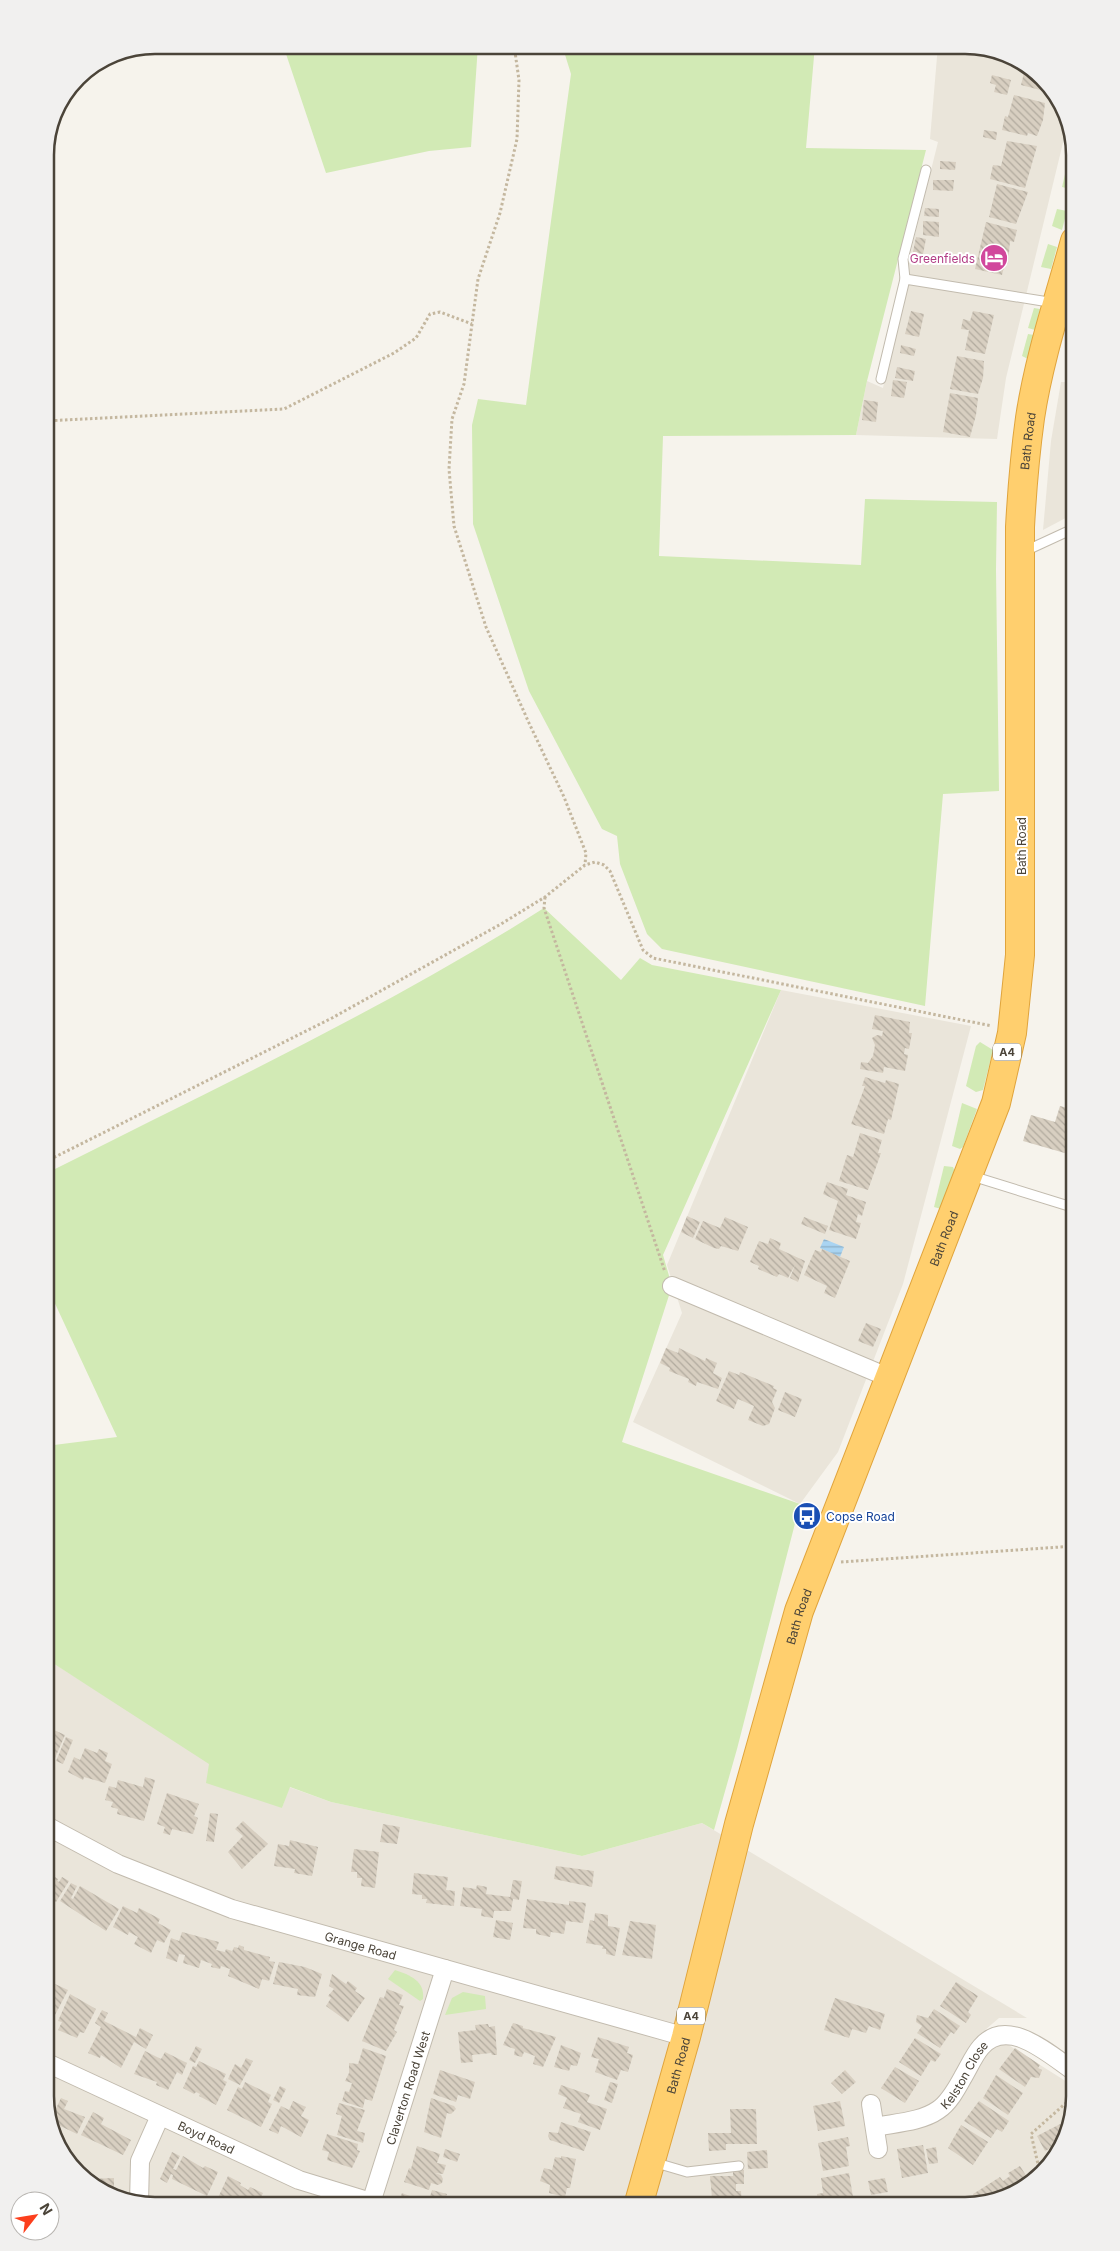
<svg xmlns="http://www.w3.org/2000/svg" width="1120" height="2251" font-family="Inter,sans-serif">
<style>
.residential{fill:#eae5da}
.green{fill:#d2eab5}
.water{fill:url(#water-rules)}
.building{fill:url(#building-back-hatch)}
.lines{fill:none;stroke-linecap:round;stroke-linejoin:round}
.lane-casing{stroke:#c2bbae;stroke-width:11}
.street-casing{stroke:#c2bbae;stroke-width:20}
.highway-casing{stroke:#e0a43c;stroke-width:30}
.path{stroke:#c4b79f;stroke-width:3;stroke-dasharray:2.5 2.5;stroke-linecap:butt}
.lane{stroke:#fff;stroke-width:9}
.street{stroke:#fff;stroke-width:18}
.highway{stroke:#ffcf6e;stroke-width:28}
.labels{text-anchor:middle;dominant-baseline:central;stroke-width:4;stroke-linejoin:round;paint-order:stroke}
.shield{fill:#fff;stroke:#817c74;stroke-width:1}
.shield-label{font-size:11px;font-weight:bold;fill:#4b4439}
.hotel-label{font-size:12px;fill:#b23c85;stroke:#fff;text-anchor:end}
.street-label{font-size:12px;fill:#4b4439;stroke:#fff}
.transit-label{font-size:12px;fill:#164399;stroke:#fff;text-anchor:start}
.rim{fill:none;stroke:#4b4439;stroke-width:2.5}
</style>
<defs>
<pattern id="water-rules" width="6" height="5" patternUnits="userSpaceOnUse" patternTransform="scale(1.25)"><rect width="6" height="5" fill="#a9d4f2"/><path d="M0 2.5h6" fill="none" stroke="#8caec5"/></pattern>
<pattern id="building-back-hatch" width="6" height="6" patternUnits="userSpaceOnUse" patternTransform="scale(1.25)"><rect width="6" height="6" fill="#d8cfc1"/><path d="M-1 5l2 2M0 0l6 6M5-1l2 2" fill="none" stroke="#b1aa9e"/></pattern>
</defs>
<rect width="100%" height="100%" fill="#f6f3ec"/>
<g class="residential">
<polygon points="938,45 972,45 1032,68 1067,113 1068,122 1006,378 997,439 856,435 867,381 883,388 908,263 938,142 930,139"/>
<polygon points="1061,382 1075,382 1075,513 1043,530 1051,441"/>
<polygon points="781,990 971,1026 903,1284 838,1452 800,1504 633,1422 682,1313 667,1265"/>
<polygon points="45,1658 282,1808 289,1787 331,1802 582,1856 702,1823 1027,2018 999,2018 985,2030 1075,2087 1075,2096 1056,2157 1007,2198 965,2206 148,2206 94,2187 53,2138 45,2096"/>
</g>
<g class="green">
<polygon points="283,45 478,45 471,147 429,151 326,173"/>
<polygon points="562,45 815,45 806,148 926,150 867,381 856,435 663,436 659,556 861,565 865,499 997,502 996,570 999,791 943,794 925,1006 662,949 647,934 620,864 617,836 602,829 529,691 473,524 472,425 478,399 526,405 571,74"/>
<polygon points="1066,170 1075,173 1074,190 1062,187"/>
<polygon points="1057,209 1067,211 1062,230 1052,226"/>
<polygon points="1048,244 1057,247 1051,269 1041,267"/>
<polygon points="1034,308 1040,309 1035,330 1028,328"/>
<polygon points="1028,334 1034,335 1028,359 1022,356"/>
<path d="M544,908l77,72 19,-22 12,7 129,25 -118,265 9,31 -50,156 178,62 -63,245 -23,81 -12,-7 -120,33 -251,-54 -41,-15 -8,21 -76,-25 3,-19 -164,-106v-195l9,-18 63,-8 -72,-155v-108c168,-85 340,-165 499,-266z"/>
<polygon points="980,1042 993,1050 983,1090 976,1092 966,1086 976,1046"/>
<polygon points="962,1103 977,1109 963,1147 960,1149 952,1146"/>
<polygon points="944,1166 953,1167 955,1172 941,1209 934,1207"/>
<path d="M395,1970c15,5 30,11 28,29l-3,2 -32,-22z"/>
<polygon points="463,1992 485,1996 486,2009 445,2015 452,1998"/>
</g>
<polygon class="water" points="824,1239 844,1247 840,1257 820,1248"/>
<g class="building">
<polygon points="1026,65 1032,68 1048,92 1021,85"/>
<polygon points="992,75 1011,80 1007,95 994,92 996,85 990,83"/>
<polygon points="1014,95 1045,103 1043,120 1037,136 1028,133 1027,136 1002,130 1005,116 1008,117"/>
<polygon points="984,130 997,132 996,140 983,137"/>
<polygon points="1007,141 1037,146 1025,188 990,179 993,165 1001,166"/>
<polygon points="940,161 956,162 955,170 940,169"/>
<polygon points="933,180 954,180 953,191 933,190"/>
<polygon points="997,184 1028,192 1016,224 989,217"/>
<polygon points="925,208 939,209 939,217 924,216"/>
<polygon points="923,221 939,222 939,237 923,235"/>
<polygon points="986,222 1017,230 1014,242 1010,241 1008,264 1005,263 1002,275 975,269"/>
<polygon points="916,237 926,239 923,254 913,252"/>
<polygon points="911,311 924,314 919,337 905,334"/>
<polygon points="973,311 994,315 985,354 965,350 969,330 961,329 963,319 970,321"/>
<polygon points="901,345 916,349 914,356 900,353"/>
<polygon points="957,356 984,361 983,378 978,394 950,389"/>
<polygon points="897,367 915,371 913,381 895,378"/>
<polygon points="893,380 907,382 904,398 891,396"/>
<polygon points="950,393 978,398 976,415 970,437 943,432"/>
<polygon points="864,400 878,402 876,422 862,420"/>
<polygon points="875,1015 910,1022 909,1033 912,1033 909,1049 905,1048 904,1054 908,1055 905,1071 884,1067 883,1073 860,1069 861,1062 868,1063 873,1056 875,1045 872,1038 877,1035 882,1036 883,1031 872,1029"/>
<polygon points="1067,1042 1075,1042 1075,1072 1065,1072"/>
<polygon points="865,1077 885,1083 886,1080 899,1084 891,1120 888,1119 884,1134 851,1124 865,1086 862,1086"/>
<polygon points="1060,1106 1075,1110 1075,1156 1023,1141 1031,1115 1055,1122"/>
<polygon points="860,1133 882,1140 878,1153 881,1153 868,1190 839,1181 847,1155 853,1157"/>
<polygon points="827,1182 848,1189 846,1195 866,1202 862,1216 858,1214 856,1222 861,1223 856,1239 829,1230 838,1201 823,1194"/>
<polygon points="687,1216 700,1222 693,1238 681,1232"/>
<polygon points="725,1217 748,1227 738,1251 721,1246 719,1249 714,1248 695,1239 703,1221 720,1228"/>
<polygon points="804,1217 828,1226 825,1234 801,1224"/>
<polygon points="770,1238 781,1243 779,1249 805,1261 798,1282 790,1278 795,1265 788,1278 779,1274 777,1277 758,1269 759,1266 750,1262 759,1241 768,1244"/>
<polygon points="822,1249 850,1261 835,1298 824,1293 827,1286 804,1275 815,1250 821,1252"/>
<polygon points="866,1323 881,1329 873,1347 858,1341"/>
<polygon points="666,1348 678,1353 679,1348 705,1361 706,1358 717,1363 713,1373 722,1378 718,1389 697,1382 696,1386 688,1382 689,1379 669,1371 670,1368 660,1363"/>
<polygon points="729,1371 739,1375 740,1372 774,1386 773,1388 777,1390 772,1402 775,1408 769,1424 763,1426 748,1420 754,1406 738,1399 734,1409 716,1401"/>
<polygon points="785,1392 802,1399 795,1417 778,1410"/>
<polygon points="45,1726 65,1735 55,1758 45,1754"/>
<polygon points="66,1737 73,1740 63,1764 56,1761"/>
<polygon points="85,1748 97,1753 99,1749 108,1753 105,1761 112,1764 105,1783 84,1777 83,1780 68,1772 74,1757 80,1760"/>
<polygon points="145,1777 155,1780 144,1821 117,1814 118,1809 111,1807 113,1802 105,1800 109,1786 116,1788 118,1780 143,1787"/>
<polygon points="167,1793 199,1804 194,1816 198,1818 193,1834 172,1829 170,1835 163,1833 165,1827 157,1824"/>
<polygon points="210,1813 218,1814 214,1842 206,1841"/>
<polygon points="243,1821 268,1844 242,1869 228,1852 243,1836 235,1829"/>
<polygon points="383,1824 400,1827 397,1844 380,1842"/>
<polygon points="290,1840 318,1847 312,1876 294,1873 295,1869 274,1866 278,1844 289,1846"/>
<polygon points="354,1849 379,1852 375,1888 361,1886 362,1878 357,1878 357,1872 351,1872"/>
<polygon points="45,1866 54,1872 52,1875 58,1879 57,1881 59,1882 62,1877 69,1881 56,1902 49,1897 45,1903"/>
<polygon points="556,1866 594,1871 592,1887 554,1879"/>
<polygon points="414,1873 448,1877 446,1890 455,1891 454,1906 426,1903 427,1899 422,1899 422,1895 412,1894"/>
<polygon points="513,1880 522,1881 519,1900 513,1899 511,1911 494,1911 493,1918 481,1916 482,1909 460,1906 463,1887 476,1889 477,1885 487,1887 486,1894 510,1897"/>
<polygon points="71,1883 77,1886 71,1898 73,1899 80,1886 119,1909 106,1931 60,1901"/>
<polygon points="527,1899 569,1905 569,1901 586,1903 583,1923 566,1921 564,1934 551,1932 550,1937 536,1934 536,1929 523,1928"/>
<polygon points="123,1906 137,1913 139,1908 160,1919 158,1923 171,1930 164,1943 157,1940 151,1953 134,1944 138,1937 129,1932 128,1935 113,1927"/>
<polygon points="595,1913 608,1915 608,1926 620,1928 615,1956 606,1954 606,1949 602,1949 603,1946 586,1943 590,1920 594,1921"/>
<polygon points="496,1920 513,1923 510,1940 493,1937"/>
<polygon points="630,1921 656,1925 652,1959 622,1955"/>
<polygon points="182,1932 219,1942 216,1950 225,1952 226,1949 232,1951 230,1957 234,1947 238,1948 239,1945 244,1947 244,1950 270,1957 269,1961 275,1962 269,1981 262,1979 259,1989 228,1976 230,1969 221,1966 220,1969 211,1967 212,1964 201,1960 199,1968 183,1963 185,1955 179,1954 177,1962 166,1958 171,1938 179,1941"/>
<polygon points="279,1962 305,1967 322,1974 315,1997 297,1995 298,1989 273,1984"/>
<polygon points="332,1974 346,1984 348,1981 357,1988 355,1991 365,1998 348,2022 326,2006 331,1998 328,1996 334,1989 329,1986"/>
<polygon points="956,1982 978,1996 968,2012 971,2015 966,2023 940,2006"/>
<polygon points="45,1984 53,1987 55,1984 68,1990 53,2019 50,2017 46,2024"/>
<polygon points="387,1989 403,1995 399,2005 404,2006 394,2030 397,2032 386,2051 362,2041 380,1997 384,1998"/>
<polygon points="70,1994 96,2009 84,2033 80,2032 77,2038 58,2030 62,2022 58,2021"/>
<polygon points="835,1998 885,2014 880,2030 869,2026 866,2033 852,2029 849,2038 824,2030"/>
<polygon points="934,2009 960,2026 954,2034 951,2032 940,2048 917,2033 922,2026 916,2022 917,2015 928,2018"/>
<polygon points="102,2010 108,2013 104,2021 136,2037 140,2028 153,2035 146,2049 134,2042 121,2068 101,2055 100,2058 88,2053 101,2027 95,2023"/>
<polygon points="513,2023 523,2026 523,2028 556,2037 543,2067 533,2064 535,2056 524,2052 522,2057 514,2055 515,2049 503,2045"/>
<polygon points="488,2024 489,2027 495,2026 497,2055 492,2055 491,2053 472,2055 473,2062 461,2063 458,2032 476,2030 475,2025"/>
<polygon points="598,2037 629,2047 627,2053 633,2055 628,2072 621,2070 617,2080 595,2072 599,2059 591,2057"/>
<polygon points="915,2038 941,2054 935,2062 931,2060 921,2076 899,2062"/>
<polygon points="561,2045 581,2053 577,2066 571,2065 569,2071 554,2067"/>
<polygon points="196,2046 202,2049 195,2063 189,2060"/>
<polygon points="363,2048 386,2056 372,2101 365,2099 363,2108 342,2101 345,2091 349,2092 352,2083 345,2081 349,2073 349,2063 358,2064"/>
<polygon points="1015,2048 1040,2065 1038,2068 1042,2070 1039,2078 1031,2077 1025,2087 999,2069"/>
<polygon points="145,2051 161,2059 165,2052 187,2063 182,2075 177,2072 168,2090 156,2085 157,2082 134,2074"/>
<polygon points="246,2058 253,2061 240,2085 228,2079 235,2064 241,2068"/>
<polygon points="199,2061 226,2074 223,2080 227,2082 216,2105 199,2096 200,2094 196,2092 194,2094 183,2088 193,2066 196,2067"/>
<polygon points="895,2067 919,2081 905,2103 881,2088"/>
<polygon points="440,2070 475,2082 470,2099 458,2095 456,2102 433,2094"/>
<polygon points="845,2070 856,2082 842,2094 831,2083"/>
<polygon points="996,2075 1023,2093 1008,2115 983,2098"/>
<polygon points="245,2082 271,2095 268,2102 272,2104 261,2127 227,2110 238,2087 242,2089"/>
<polygon points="610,2082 618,2084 612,2103 604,2100"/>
<polygon points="561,2085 590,2095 587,2102 607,2109 600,2130 578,2122 581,2114 563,2108 567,2098 558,2094"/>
<polygon points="280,2086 286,2089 279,2103 273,2100"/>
<polygon points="61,2098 68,2101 64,2109 85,2117 77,2134 50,2121"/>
<polygon points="431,2098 454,2106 456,2109 451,2114 447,2113 441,2138 424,2132"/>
<polygon points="293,2101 306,2107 301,2116 309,2120 301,2137 281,2126 278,2134 269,2130 281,2106 289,2110"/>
<polygon points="840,2101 845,2126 818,2131 813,2106"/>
<polygon points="979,2101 1009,2121 1002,2132 997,2129 991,2138 964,2121"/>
<polygon points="339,2103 365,2110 357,2131 365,2133 363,2143 337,2135 342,2116 336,2114"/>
<polygon points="730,2109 756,2109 757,2144 726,2144 726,2150 709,2151 708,2133 731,2133"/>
<polygon points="93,2112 104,2118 101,2124 131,2140 123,2155 81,2135"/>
<polygon points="1068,2120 1061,2143 1045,2151 1037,2136"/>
<polygon points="561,2122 591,2132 584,2151 550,2140 548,2136 549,2132 558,2133"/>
<polygon points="961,2125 988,2142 973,2165 948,2148"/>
<polygon points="327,2134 358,2144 357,2150 360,2151 352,2168 327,2160 329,2152 322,2150"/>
<polygon points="848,2137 850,2146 846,2147 849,2166 823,2171 818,2143"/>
<polygon points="923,2145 928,2173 902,2178 897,2149"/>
<polygon points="417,2146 440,2154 437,2163 446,2165 443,2174 435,2173 441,2175 443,2179 442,2183 438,2185 431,2183 429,2190 404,2182 409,2168 411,2169"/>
<polygon points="936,2147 938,2163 929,2164 926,2149"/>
<polygon points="445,2149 460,2154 457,2162 443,2157"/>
<polygon points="767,2150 768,2168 748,2169 747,2152"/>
<polygon points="172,2152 180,2156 173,2169 176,2170 183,2156 203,2168 205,2166 218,2172 207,2196 172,2179 173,2175 171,2174 167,2183 160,2179"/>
<polygon points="561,2156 576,2159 570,2188 567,2188 565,2197 549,2193 550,2185 540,2181 544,2168 552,2170 555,2157 561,2158"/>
<polygon points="1020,2166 1029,2180 1001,2199 965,2206 953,2206 965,2199 967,2202 975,2198 973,2194 1000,2177 1003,2181 1010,2176 1008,2173"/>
<polygon points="733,2170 744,2170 744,2184 736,2184 736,2191 741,2191 742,2206 710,2206 710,2198 712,2198 710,2176 733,2176"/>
<polygon points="849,2173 853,2197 818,2203 817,2194 823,2193 821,2178"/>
<polygon points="228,2176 241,2183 240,2185 248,2190 250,2187 263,2193 257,2206 229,2206 217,2200"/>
<polygon points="114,2178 114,2188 104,2188 104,2191 94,2187 87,2179"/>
<polygon points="885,2178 888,2192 871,2195 868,2181"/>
<polygon points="432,2190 447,2194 443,2206 397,2206 402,2193 428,2203"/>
<polygon points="204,2196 217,2203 215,2206 199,2206"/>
</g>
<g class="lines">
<defs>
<g id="lane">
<polyline points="905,279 903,259 926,170"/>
<polyline points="881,379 905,279 1055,303"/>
<polyline points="1023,552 1075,528"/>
<polyline points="972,1176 1075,1208"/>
<polyline points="653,2162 687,2172 739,2166"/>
</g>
<g id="street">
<polyline points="672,1286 890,1378"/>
<path id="s1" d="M45,1825l73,39 114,45 454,128"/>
<path id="s2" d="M45,2062l254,118 72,22"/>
<polyline points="871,2104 878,2149"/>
<path id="s3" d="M875,2127c19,-4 46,-5 63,-17 11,-7 19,-22 25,-33 6,-10 11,-22 18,-30 27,-32 70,9 94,25"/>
<polyline points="139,2203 140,2161 160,2116"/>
<path id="s4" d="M370,2206l75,-237"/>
</g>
<g id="highway">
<path id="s5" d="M638,2206l48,-169 53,-213 60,-213 197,-508 16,-70 8,-78v-428c2,-36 5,-73 10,-109 9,-60 29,-119 45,-177"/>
</g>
</defs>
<use href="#lane" class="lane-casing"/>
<use href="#street" class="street-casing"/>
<use href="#highway" class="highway-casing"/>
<g class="path">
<polyline points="514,45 519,80 517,139 500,213 478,279 464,384 452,419 449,469 454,526 486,627 529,723 564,797 586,853 585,865"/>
<polyline points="45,421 284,409 394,353 416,338 430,314 440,312 472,324"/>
<polyline points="545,897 544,908 665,1272"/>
<polyline points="45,1162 332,1018 501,924 545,897 585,865 595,862 604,865 610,871 643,950 653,958 992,1026"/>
<polyline points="841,1562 1075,1546"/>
<polyline points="1037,2173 1038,2164 1031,2134 1075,2095"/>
</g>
<use href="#lane" class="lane"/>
<use href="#street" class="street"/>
<use href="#highway" class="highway"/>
</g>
<defs>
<symbol id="hotel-disc" viewBox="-11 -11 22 22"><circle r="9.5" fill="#d1479c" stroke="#fff"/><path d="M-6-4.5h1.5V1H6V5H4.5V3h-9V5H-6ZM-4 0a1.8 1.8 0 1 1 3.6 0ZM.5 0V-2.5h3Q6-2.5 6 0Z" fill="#fff"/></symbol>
<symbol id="bus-disc" viewBox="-11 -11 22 22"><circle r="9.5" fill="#1a4fb4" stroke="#fff"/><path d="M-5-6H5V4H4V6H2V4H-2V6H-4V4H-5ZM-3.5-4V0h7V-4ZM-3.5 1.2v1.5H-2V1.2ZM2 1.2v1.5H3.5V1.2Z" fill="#fff"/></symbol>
</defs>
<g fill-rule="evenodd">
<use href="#hotel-disc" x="978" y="242" width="32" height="32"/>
<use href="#bus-disc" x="791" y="1500" width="32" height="32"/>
</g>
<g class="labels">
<g class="shield">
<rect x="993" y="1043.5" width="28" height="17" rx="4"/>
<rect x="677" y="2007.5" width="28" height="17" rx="4"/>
</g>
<g class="shield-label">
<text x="1007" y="1052">A4</text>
<text x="691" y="2016">A4</text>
</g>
<g class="hotel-label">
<text x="975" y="258">Greenfields</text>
</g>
<g class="street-label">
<text stroke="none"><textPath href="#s5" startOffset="1826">Bath Road</textPath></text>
<text transform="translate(1021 846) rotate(-90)">Bath Road</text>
<text stroke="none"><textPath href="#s5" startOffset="1016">Bath Road</textPath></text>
<text stroke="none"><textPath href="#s5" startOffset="611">Bath Road</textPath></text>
<text stroke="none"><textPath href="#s1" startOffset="339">Grange Road</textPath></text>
<text stroke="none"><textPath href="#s5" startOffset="146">Bath Road</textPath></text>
<text stroke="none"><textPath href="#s3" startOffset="110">Kelston Close</textPath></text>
<text stroke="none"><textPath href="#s4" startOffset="124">Claverton Road West</textPath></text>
<text stroke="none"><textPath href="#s2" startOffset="178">Boyd Road</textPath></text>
</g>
<g class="transit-label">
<text x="826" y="1516">Copse Road</text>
</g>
</g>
<path d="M0 0H1120V2251H0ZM155 54H965A101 101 0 0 1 1066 155V2096A101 101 0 0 1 965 2197H155A101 101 0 0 1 54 2096V155A101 101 0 0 1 155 54Z" fill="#f1f0ef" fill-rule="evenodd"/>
<path class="rim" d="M155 54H965A101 101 0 0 1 1066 155V2096A101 101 0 0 1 965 2197H155A101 101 0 0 1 54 2096V155A101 101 0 0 1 155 54Z"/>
<g transform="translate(35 2216) rotate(59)"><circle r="24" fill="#ffffff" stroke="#b7b4b0"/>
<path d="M0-4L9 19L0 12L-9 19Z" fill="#fc3f1d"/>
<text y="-8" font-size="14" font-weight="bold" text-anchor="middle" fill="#4b4439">N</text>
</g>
</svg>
